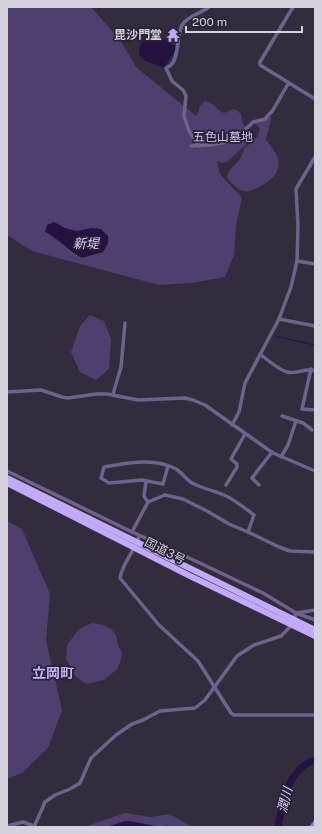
<svg xmlns="http://www.w3.org/2000/svg" width="322" height="834" font-family="'Public Sans','Noto Sans JP',sans-serif">
<style>
.green{fill:#4f3f6e}
.water{fill:#251241}
.lines{fill:none;stroke-linecap:round;stroke-linejoin:round}
.stream{stroke:#251241;stroke-width:1}
.river{stroke:#251241;stroke-width:7}
.street{stroke:#6f628b;stroke-width:3.5}
.secondary{stroke:#927dbe;stroke-width:5}
.highway{stroke:#c3a9fa;stroke-width:6}
.labels{text-anchor:middle;dominant-baseline:central;stroke-width:3.5;stroke-linejoin:round;paint-order:stroke}
.poi-label{font-size:12px;font-weight:bold;fill:#d5d2de;stroke:#282234;text-anchor:end}
.park-label{font-size:12px;fill:#d1c3f3;stroke:#282234}
.street-label{font-size:12px;fill:#d5d2de;stroke:#282234}
.water-label{font-size:13px;font-style:italic;fill:#d9cbfc;stroke:#282234}
.quarter-label{font-size:14px;font-weight:bold;fill:#c7b1f7;stroke:#282234}
</style>
<rect width="100%" height="100%" fill="#322c3e"/>
<g class="green">
<path d="M7,7h84l29,33 16,27 60,49 3,-6v-3l6,-6c9,1 11,9 19,12 9,-3 8,-7 17,1l2,10 11,13 -27,25 -4,1 -6,-2 3,13 22,24 -6,27 -2,30 -9,22 -33,6 -33,2 -127,-34 -25,-16z"/>
<path d="M269,114l2,5 -5,21c4,5 9,11 11,16 7,21 -14,29 -29,36 -10,-2 -16,-7 -21,-15l2,-6 11,-12 4,-10 14,-13 2,-8 -7,-6 11,-3z"/>
<polygon points="90,315 104,321 111,339 109,369 96,380 80,372 71,352 80,326"/>
<polygon points="7,521 22,529 50,594 46,641 62,710 48,748 22,773 7,779"/>
<polygon points="92,623 103,625 111,629 116,635 118,646 122,652 121,660 117,669 104,680 86,684 75,676 66,659 67,645 79,629"/>
<polygon points="125,813 150,817 170,814 192,827 84,827"/>
</g>
<g class="water">
<path d="M148,32c10,2 18,10 28,14l-2,7 -10,15 -19,-7 -6,-6v-7z"/>
<path d="M54,222l11,6 11,3 16,-3 9,1 7,7v7l-5,9 -21,6c-13,-7 -23,-19 -37,-26l2,-7z"/>
<path d="M126,821c10,0 20,4 30,5 6,1 10,-2 16,1h-66z"/>
</g>
<g class="lines">
<polyline class="stream" points="275,336 315,345"/>
<path class="river" d="M278,827c5,-26 9,-57 37,-67"/>
<g class="street">
<polyline points="293,7 260,62 260,65 315,99"/>
<polyline points="191,146 209,145 234,141 253,122 265,119 273,110 288,84"/>
<path d="M199,146l-10,-15 -5,-15 2,-20 -3,-6 -11,-9 -6,-13c2,-1 4,-2 5,-3 8,-7 6,-30 11,-40 4,-8 19,-12 27,-18"/>
<polyline points="297,261 315,264"/>
<polyline points="279,319 315,326"/>
<path d="M260,354c6,5 20,16 27,18 9,3 19,-5 28,-1"/>
<polyline points="311,369 302,409 315,410"/>
<polyline points="7,392 41,390 62,397 68,398 96,394 107,394 138,400 185,398 193,400 205,405 273,453 315,471"/>
<polyline points="113,394 121,367 125,323"/>
<polyline points="282,416 303,423 312,430"/>
<polyline points="232,425 239,412 245,383 279,319 291,287 297,261 298,226 296,189 315,157"/>
<polyline points="281,457 288,445 296,421"/>
<path d="M168,466l-5,18 -21,-4 -33,3 -8,-5 3,-11c22,-4 51,-10 72,2 6,4 10,10 16,14 10,5 22,8 32,12 11,5 21,13 30,20l-6,17"/>
<polyline points="7,471 132,532 168,548 263,593 296,613 315,620"/>
<polyline points="146,482 144,496 148,502"/>
<polyline points="226,485 237,467 237,464 231,459 245,434"/>
<polyline points="259,485 252,478 272,452"/>
<polyline points="132,532 148,502 165,495 183,499 207,511 229,524 248,532 279,547 290,551 315,552"/>
<path d="M139,536c-4,15 -16,26 -19,42l39,47 39,36 33,52 3,2h81"/>
<polyline points="297,613 315,610"/>
<polyline points="7,826 23,822 34,826"/>
<polyline points="34,827 45,802 55,795 70,789 80,783 91,758 116,735 132,724 143,720 160,711 195,708 205,700 237,656 254,645 281,636 292,625 296,613"/>
</g>
<polyline class="secondary" points="312,827 315,823"/>
<g class="highway">
<polyline points="7,478 315,630"/>
<polyline points="7,483 190,576 315,636"/>
</g>
</g>
<defs>
<symbol id="temple-bare" viewBox="-9 -9 18 18"><path d="M0-6L5-2H3V0L6.5 2.5H4V6H1.5V3h-3V6H-4V2.5H-6.5L-3 0V-2H-5Z" fill="#c0a8f3" stroke="#282234" stroke-width="2.5" paint-order="stroke"/></symbol>
</defs>
<g fill-rule="evenodd">
<use href="#temple-bare" x="163" y="25" width="20" height="20"/>
</g>
<g class="labels">
<g class="poi-label">
<text x="162" y="35">毘沙門堂</text>
</g>
<g class="park-label">
<text x="223" y="137">五色山墓地</text>
</g>
<g class="street-label">
<text transform="translate(165 551) rotate(27)">国道3号</text>
</g>
<g class="water-label">
<text x="86" y="243">新堤</text>
<text transform="translate(285 800) rotate(-75)">潤川</text>
</g>
<g class="quarter-label">
<text x="53" y="673">立岡町</text>
</g>
</g>
<rect width="322" height="834" fill="none" stroke="#d5d2de" stroke-width="16"/>
<path d="M186 26v6h116v-6" fill="none" stroke="#d5d2de" stroke-width="2"/>
<text x="192" y="26" font-size="12" fill="#d5d2de" stroke="#282234" stroke-width="3" paint-order="stroke">200 m</text>
</svg>
